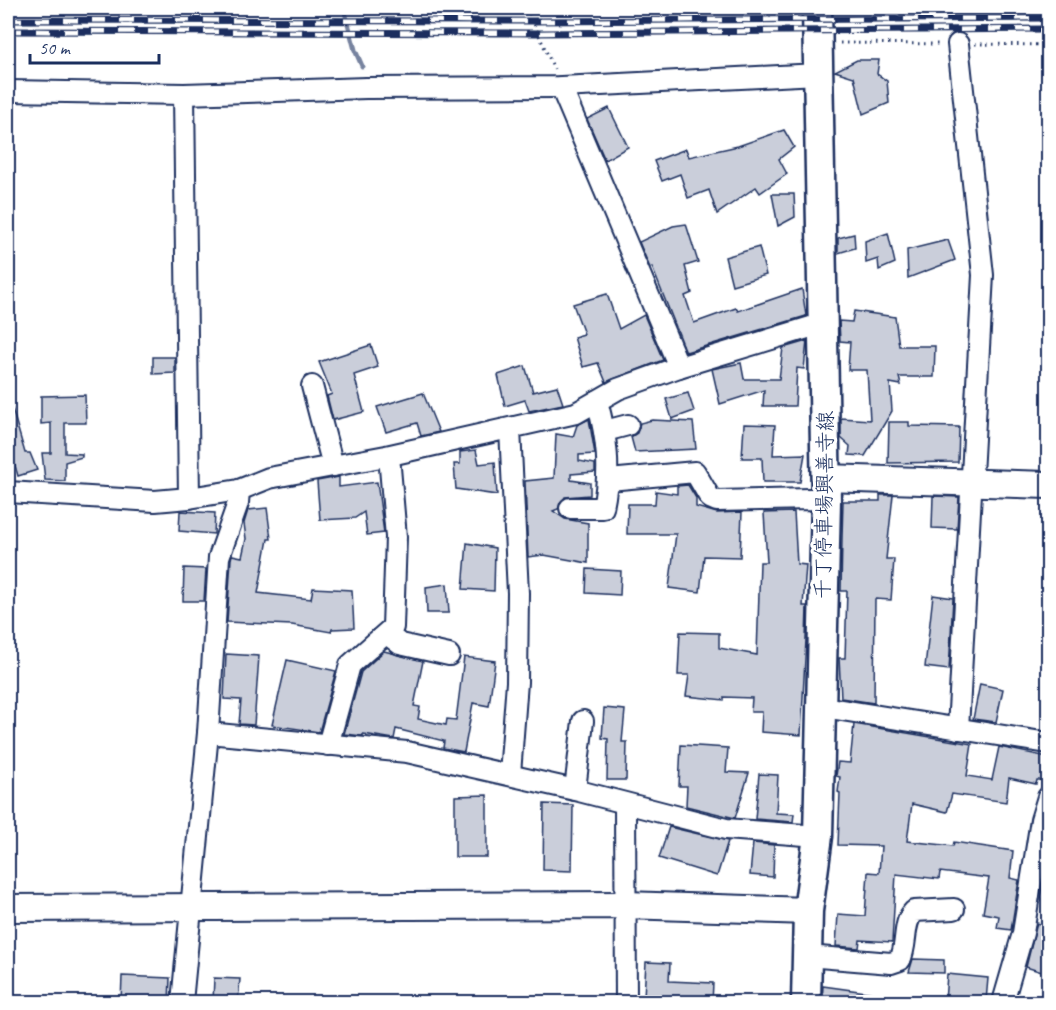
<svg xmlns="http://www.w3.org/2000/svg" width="1056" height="1010" font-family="Caveat,'Klee One',sans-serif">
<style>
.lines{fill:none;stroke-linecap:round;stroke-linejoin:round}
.stream{stroke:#77839f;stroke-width:5}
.building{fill:#caceda;stroke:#1b2f5e;stroke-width:1.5}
.minor-casing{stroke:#1b2f5e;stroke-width:24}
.tertiary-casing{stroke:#1b2f5e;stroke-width:30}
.secondary-casing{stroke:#1b2f5e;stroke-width:33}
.path{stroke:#1b2f5e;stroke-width:3;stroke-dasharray:1.5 4.5;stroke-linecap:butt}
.minor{stroke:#fff;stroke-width:20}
.tertiary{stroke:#fff;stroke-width:26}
.secondary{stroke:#fff;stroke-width:28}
.rail-casing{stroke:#1b2f5e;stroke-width:7}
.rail{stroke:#fff;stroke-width:4.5;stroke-dasharray:14;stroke-linecap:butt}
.labels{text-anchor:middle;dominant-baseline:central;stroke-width:6;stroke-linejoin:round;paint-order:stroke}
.street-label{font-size:21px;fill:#1b2f5e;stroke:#fff}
</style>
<rect width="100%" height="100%" fill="#fff"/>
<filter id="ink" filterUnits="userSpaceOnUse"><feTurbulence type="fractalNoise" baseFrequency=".0167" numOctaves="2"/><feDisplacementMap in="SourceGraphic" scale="12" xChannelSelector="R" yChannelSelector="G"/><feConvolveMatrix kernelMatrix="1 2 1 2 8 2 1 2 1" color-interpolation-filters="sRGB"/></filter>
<g filter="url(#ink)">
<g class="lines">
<polyline class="stream" points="344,8 355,50 362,66"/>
</g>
<g class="building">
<polygon points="857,60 879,60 877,74 887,81 889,103 863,114 854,77 835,71"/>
<polygon points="609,108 628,147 605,160 587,119"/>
<polygon points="784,130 794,147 779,159 787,174 760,193 756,187 717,214 709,190 688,198 680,174 662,181 654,161 686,149 689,157 738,146"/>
<polygon points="772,194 794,194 795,217 778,226"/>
<polygon points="686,224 698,262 685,266 692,293 685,296 694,323 736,308 738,311 802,289 806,316 686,352 652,267 650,268 639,242 673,226"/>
<polygon points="888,233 895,263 879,270 878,259 866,263 865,241"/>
<polygon points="854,234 855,248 838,253 838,238"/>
<polygon points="948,240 955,260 908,278 907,250"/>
<polygon points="759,247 766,275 732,285 725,257"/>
<polygon points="607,294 619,329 644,315 663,360 606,382 598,363 583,367 574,337 584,334 573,304"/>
<polygon points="854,311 895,317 899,346 935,346 934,377 899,377 901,385 890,383 892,411 865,456 849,455 850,446 841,438 841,418 870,420 867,370 848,370 850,342 840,341 839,321 852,322"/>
<polygon points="807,341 804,369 797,368 795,406 763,406 764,390 720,404 712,369 741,363 744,379 779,379 783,348"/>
<polygon points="371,345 378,367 354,375 364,412 333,420 327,396 332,394 319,362"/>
<polygon points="153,357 175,357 175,373 153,374"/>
<polygon points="525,366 533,392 557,386 563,404 529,411 525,400 505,406 498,375"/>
<polygon points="423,393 439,432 421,436 417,423 386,432 377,407"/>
<polygon points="688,393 694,411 672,419 666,399"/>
<polygon points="85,395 86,423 65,423 65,453 82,454 82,457 65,462 65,481 45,480 42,453 51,453 51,423 41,424 41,396"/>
<polygon points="11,405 25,453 30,453 37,470 18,476 8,442 8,406"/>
<polygon points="589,419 595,454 579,455 579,461 595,464 595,472 571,474 571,480 590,483 590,495 565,497 558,509 553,511 565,519 588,523 588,563 544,555 528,557 525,481 554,478 556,434 573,437 577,425"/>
<polygon points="652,420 693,422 696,449 635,452 631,437 637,433 640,423"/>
<polygon points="889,422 909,422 909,426 959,427 958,462 888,463"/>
<polygon points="744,424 775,425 773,455 805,454 800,482 763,482 762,458 742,458"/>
<polygon points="476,450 479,464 495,462 497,495 456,489 454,464 460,464 460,452"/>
<polygon points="339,477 339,487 377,482 384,533 367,535 364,512 355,518 320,520 317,481"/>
<polygon points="688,485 696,498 696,507 717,513 742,512 740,557 704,556 700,592 669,588 676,534 627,534 628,504 655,504 656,491 677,494 677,486"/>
<polygon points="880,495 893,495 886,559 894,559 891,600 875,599 874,703 841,698 839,658 845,658 847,591 841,591 842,538 843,501 880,501"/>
<polygon points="933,496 959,497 957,529 932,528"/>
<polygon points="267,508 271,539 268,539 258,593 311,599 313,588 352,590 354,628 332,629 331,632 292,625 227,622 231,559 232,555 242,557 246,539 244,523 248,510"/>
<polygon points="180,511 215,513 214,534 179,531"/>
<polygon points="794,512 797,564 806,565 803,606 807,606 806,639 801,735 761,732 762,712 751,712 752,698 724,697 724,700 686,696 689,675 678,675 680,632 719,633 719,648 757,655 760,562 767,562 764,513"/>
<polygon points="467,543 495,548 494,591 463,589"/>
<polygon points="184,568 206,569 204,601 183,601"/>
<polygon points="587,569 621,571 620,595 586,593"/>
<polygon points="447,584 449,613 427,613 426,587"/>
<polygon points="933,595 953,598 949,670 925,667"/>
<polygon points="384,651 423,661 414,706 420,707 418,719 446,725 447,719 456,720 464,657 495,661 489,706 473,703 464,752 443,748 444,741 396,729 394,739 363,734 363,736 344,734 361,672"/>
<polygon points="226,654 259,656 254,725 239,724 241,700 224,699"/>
<polygon points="287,660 336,671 319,732 272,725"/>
<polygon points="980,684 1003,689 996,722 973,719"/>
<polygon points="604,708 625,710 622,742 627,742 626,780 607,780 608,739 602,738"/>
<polygon points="854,724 972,744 967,776 992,780 999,747 1048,757 1043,780 1037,780 1036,784 1009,778 1006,802 952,794 947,812 912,804 907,841 953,846 954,842 1013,851 1010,878 1019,880 1011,930 997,928 999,916 983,913 989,878 940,872 939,879 896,874 892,942 860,940 859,948 836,946 838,914 865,916 868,872 879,873 881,846 838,845 840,793 838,792 840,777 836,776 838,762 850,763"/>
<polygon points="681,745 728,748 726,772 749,773 735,818 686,806 687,786 679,786"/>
<polygon points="759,774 778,775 776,813 794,814 793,822 755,819"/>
<polygon points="487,795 487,857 455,857 455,796"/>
<polygon points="544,804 573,805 572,871 543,870"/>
<polygon points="669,827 728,841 717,876 659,858"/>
<polygon points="753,843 774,845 773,877 750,875"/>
<polygon points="1037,923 1048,926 1048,974 1026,967"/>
<polygon points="913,959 944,960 944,973 909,972"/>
<polygon points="646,962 670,963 669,981 713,983 712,1002 682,1002 683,998 644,997"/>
<polygon points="947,974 988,978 986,1001 945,1002"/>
<polygon points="122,976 170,978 169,1001 121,1002"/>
<polygon points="214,978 240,979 238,1002 213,1002"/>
<polygon points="823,986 880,994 879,1002 822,1002"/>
</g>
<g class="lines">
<defs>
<g id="minor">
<polyline points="958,44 983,275 958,729"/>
<polyline points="561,87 679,367"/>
<polyline points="8,91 184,94 366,88 561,87 818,74"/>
<polyline points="184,94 189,498"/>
<polyline points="312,386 333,466"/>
<polyline points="605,431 628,425"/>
<polyline points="609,480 695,472 710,498 717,501 810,499 826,501"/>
<polyline points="8,492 155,501 189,498 239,490 269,478 386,456 576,413 618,389 679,367 824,323"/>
<path d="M570,508h33c8,-38 4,-70 -6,-107"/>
<polyline points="387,634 400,644 449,655"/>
<polyline points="823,707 1048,743"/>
<polyline points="208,733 407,752 575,790 726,829 818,836"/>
<polyline points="328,745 350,665 393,627 396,537 389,456"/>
<polyline points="510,774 517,682 518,593 510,429"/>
<polyline points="575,790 583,721"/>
<polyline points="625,804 626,1002"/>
<path d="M807,956l84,7 9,-3c8,-16 2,-37 14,-49l40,-2"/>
<polyline points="182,1002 208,733 219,557 238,503 239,490"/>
<polyline points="1003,1002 1023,933 1041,820 1048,797"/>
</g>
<g id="tertiary">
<polyline points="825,478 1048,485"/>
<polyline points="8,908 625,905 808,911"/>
</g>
<polyline id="secondary" points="806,1002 808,911 818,836 826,501 817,8"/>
</defs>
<use href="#minor" class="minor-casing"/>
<use href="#tertiary" class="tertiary-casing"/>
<use href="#secondary" class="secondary-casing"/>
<g class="path">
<polyline points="527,8 554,69"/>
<polyline points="840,43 941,44"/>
<polyline points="975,44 1048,45"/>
</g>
<use href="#minor" class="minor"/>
<use href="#tertiary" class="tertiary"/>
<use href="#secondary" class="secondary"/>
<defs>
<g id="rail">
<polyline points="8,20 533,21 1048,18"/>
<polyline points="8,31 537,33 1048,29"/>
</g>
</defs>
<use href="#rail" class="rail-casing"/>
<use href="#rail" class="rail"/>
</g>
</g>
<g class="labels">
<g class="street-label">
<text transform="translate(824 505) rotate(-89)">千丁停車場興善寺線</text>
</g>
</g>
<rect width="1056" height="1010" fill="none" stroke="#fff" stroke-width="30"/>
<rect x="15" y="15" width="1026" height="980" fill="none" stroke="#1b2f5e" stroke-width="2" filter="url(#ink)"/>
<path d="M30 54v9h129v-9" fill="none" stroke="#1b2f5e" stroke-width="3"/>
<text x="39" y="54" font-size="18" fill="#1b2f5e" stroke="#ffffff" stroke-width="4.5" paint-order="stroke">50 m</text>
</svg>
